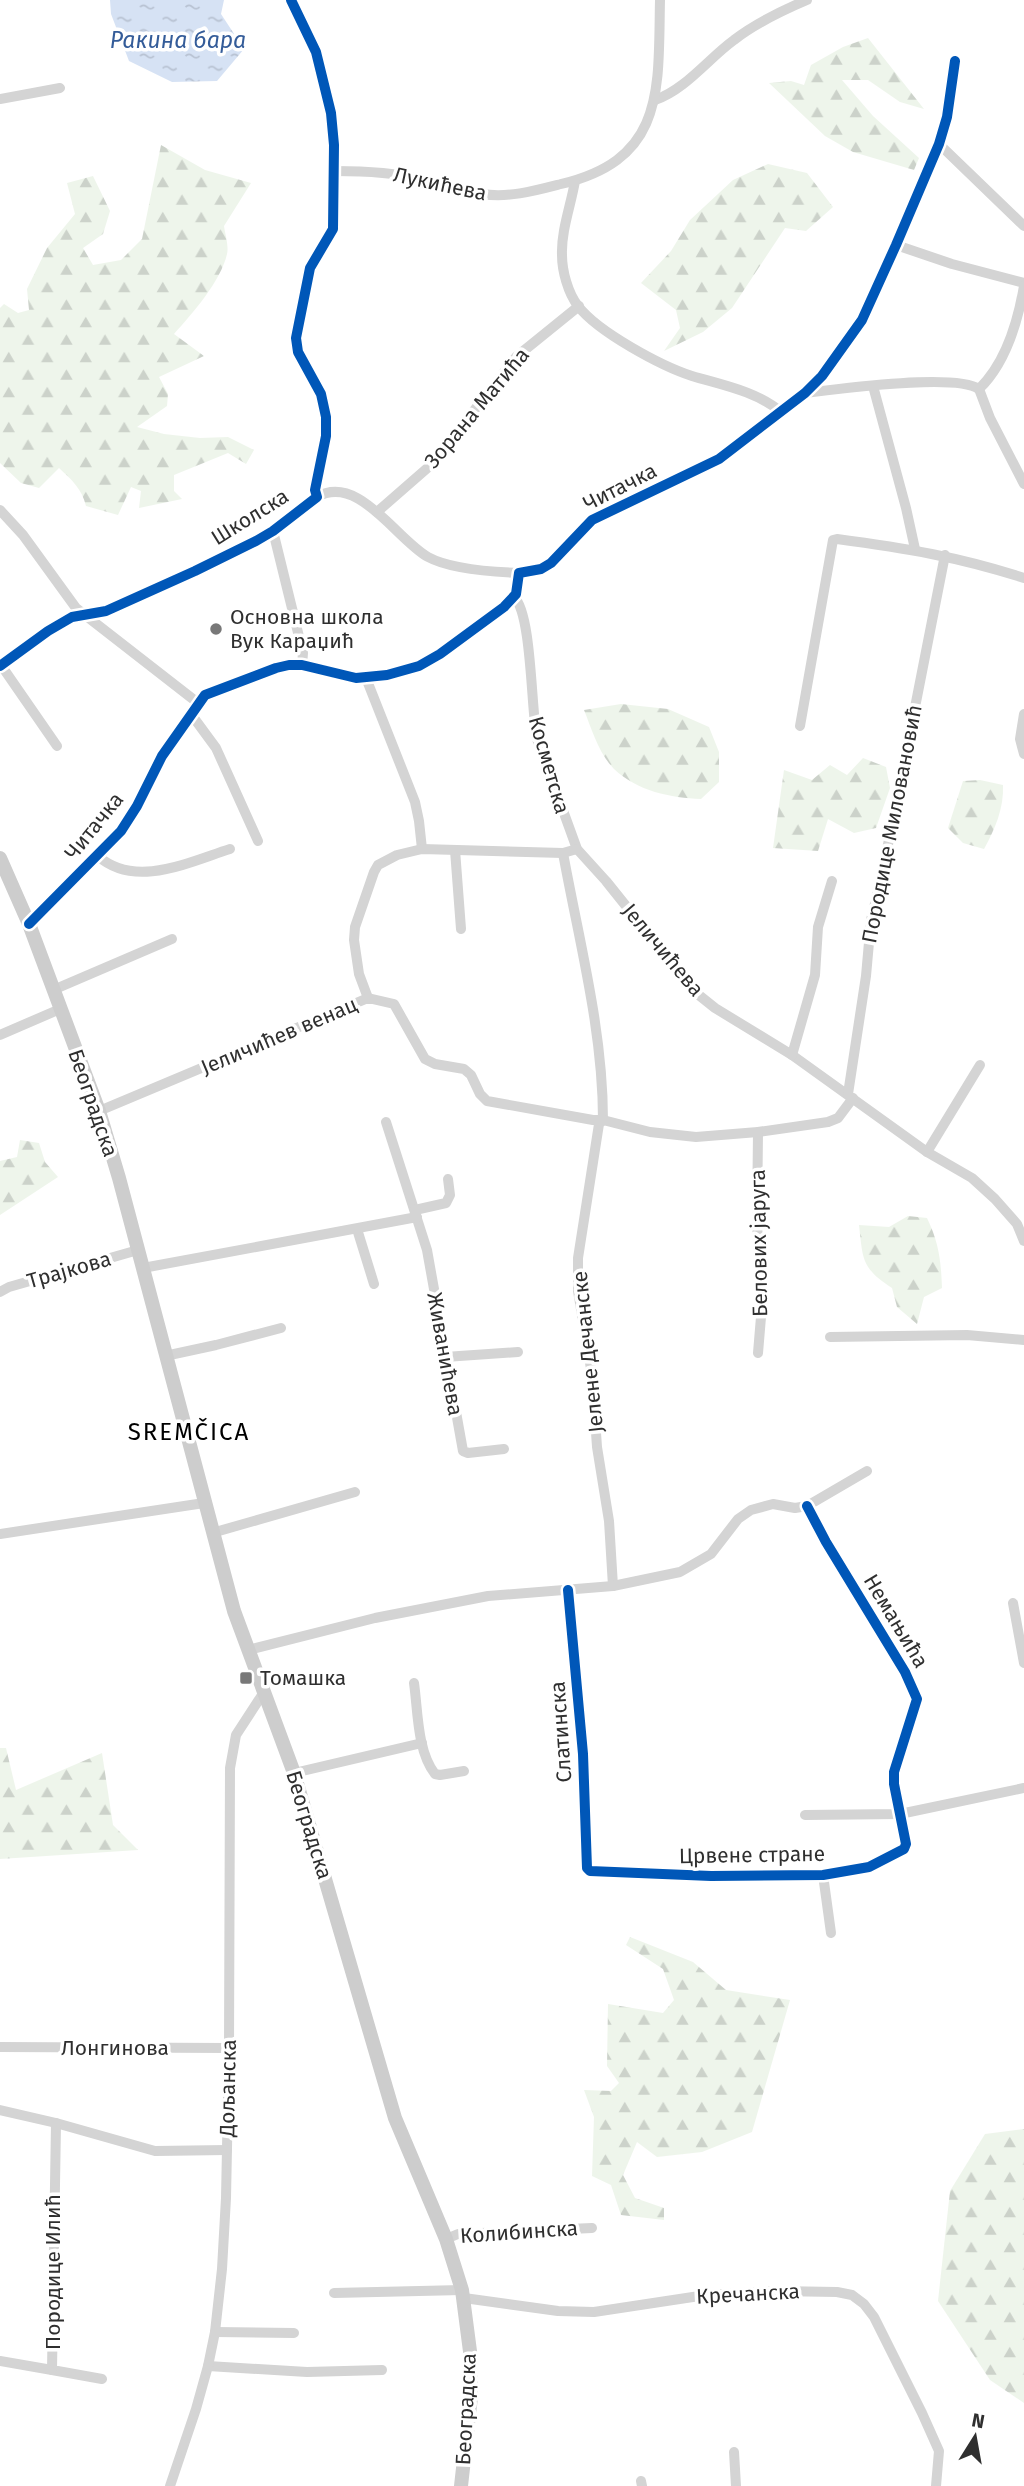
<svg xmlns="http://www.w3.org/2000/svg" width="1024" height="2486" font-family="'Fira Sans',sans-serif">
<style>
.forest{fill:url(#forest-firs)}
.water{fill:url(#water-ripples)}
.lines{fill:none;stroke-linecap:round;stroke-linejoin:round}
.street{stroke:#d4d4d4;stroke-width:10}
.secondary{stroke:#cdcdcd;stroke-width:14}
.cycleway-casing{stroke:#fff;stroke-width:15}
.cycleway{stroke:#0057b8;stroke-width:10}
.poi-dot{fill:#787878;stroke:#fff;stroke-width:2.5}
.labels{text-anchor:middle;dominant-baseline:central;stroke-width:7;stroke-linejoin:round;paint-order:stroke}
.street-label{font-size:21px;fill:#2f2f2f;stroke:#fff}
.poi-label{font-size:21px;fill:#2f2f2f;stroke:#fff;text-anchor:start}
.water-label{font-size:23px;font-style:italic;fill:#345c99;stroke:#fff}
.quarter-label{font-size:24px;letter-spacing:2px;fill:#000;stroke:#fff}
</style>
<defs>
<pattern id="forest-firs" width="22" height="20" patternUnits="userSpaceOnUse" patternTransform="scale(1.75)"><rect width="22" height="20" fill="#eef5eb"/><path d="M5 1l3.5 6h-7zM16 11l3.5 6h-7z" fill="#ccd2ca"/></pattern>
<pattern id="water-ripples" width="26" height="14" patternUnits="userSpaceOnUse" patternTransform="scale(1.75)"><rect width="26" height="14" fill="#d6e2f4"/><path d="M2 4q2-2 4 0t4 0M15 11q2-2 4 0t4 0" fill="none" stroke="#b8c2d2"/></pattern>
</defs>
<rect width="100%" height="100%" fill="#fff"/>
<g class="forest">
<polygon points="868,38 924,109 900,102 868,80 842,80 873,116 919,158 914,170 853,152 825,136 769,83 791,81 804,85 811,65 843,47"/>
<path d="M161,145l44,25 46,13 -27,43c1,8 5,20 3,28 -6,27 -35,60 -53,80l30,22 -45,21 9,17 -1,12 -30,21 27,7 36,4 28,-1 26,13 -8,14 -18,-11 -54,22v16l8,8 -43,9 2,-17 -10,-4 -13,28 -32,-9c-4,-17 -14,-26 -27,-38l-20,20 -18,-5 -21,-20v-155l4,-4 14,9 11,-3 -2,-21 20,-41 28,-34 -8,-31 26,-7 17,35 -7,23 -20,14 10,17 28,-5 21,-21z"/>
<polygon points="768,164 807,173 833,207 806,231 785,228 732,308 703,332 664,351 680,328 676,310 641,283 671,251 690,220 733,180"/>
<path d="M621,704l47,5 41,18 10,25v30l-18,17c-30,-1 -64,-8 -87,-30 -15,-15 -22,-39 -30,-59z"/>
<polygon points="863,758 886,767 890,788 876,828 854,833 828,819 818,851 773,848 784,770 812,780 830,765 847,775"/>
<path d="M980,780l23,5c1,23 -8,44 -19,64l-21,-6 -15,-15 15,-47z"/>
<polygon points="20,1140 39,1143 45,1162 58,1177 0,1215 0,1161 17,1157"/>
<path d="M908,1216l19,2c12,25 14,43 15,70l-18,9 -7,27 -20,-17 -5,-19c-31,-20 -29,-29 -33,-63l30,2z"/>
<polygon points="0,1748 6,1748 16,1790 102,1753 113,1825 138,1850 0,1859"/>
<polygon points="630,1937 693,1962 726,1990 790,2000 752,2132 702,2152 657,2157 637,2142 623,2175 635,2198 664,2208 664,2220 621,2215 611,2185 592,2176 594,2117 584,2090 611,2091 619,2083 607,2066 608,2004 663,2013 674,2000 663,1969 626,1945"/>
<polygon points="1024,2129 1024,2403 990,2380 938,2301 950,2191 985,2134"/>
</g>
<polygon class="water" points="110,0 224,0 221,14 244,49 217,81 172,82 129,61 111,14"/>
<g class="lines">
<g class="street">
<polyline points="0,99 60,88"/>
<path d="M655,100c30,-10 54,-42 79,-60 22,-17 47,-29 73,-40"/>
<polyline points="939,144 1024,226"/>
<path d="M335,171c29,0 57,1 85,8 21,6 40,13 62,15 27,4 52,-3 79,-10 105,-25 97,-95 99,-184"/>
<path d="M575,181c-4,24 -14,50 -13,74 0,16 6,38 16,51 20,26 83,60 114,70 30,9 64,15 89,36"/>
<polyline points="896,245 952,264 1024,283"/>
<polyline points="873,386 906,508 915,549"/>
<path d="M979,389c26,-25 39,-68 45,-103"/>
<polyline points="979,389 990,418 1024,484"/>
<path d="M805,393c32,-4 150,-20 174,-4"/>
<path d="M317,497c41,-24 79,42 111,60 22,12 65,15 91,16"/>
<polyline points="0,510 23,535 76,608 198,703"/>
<polyline points="377,512 432,464 516,357 579,306"/>
<polyline points="273,531 303,653 302,665"/>
<path d="M514,597c18,16 17,113 23,142l40,110 29,32 89,111 20,16 77,47 135,97 45,26 23,21 22,25 7,17"/>
<polyline points="1,665 57,746"/>
<polyline points="0,666 48,631 72,617 106,611 195,571 256,541 273,531 317,497 315,490 326,436 326,417 321,394 298,352 296,338 310,268 333,229 334,145 331,113 316,52 291,0"/>
<polyline points="366,678 415,802 419,821 422,849"/>
<polyline points="191,714 216,748 258,841"/>
<polyline points="1024,714 1020,739 1024,754"/>
<path d="M800,726l33,-186 4,-1c68,9 122,18 187,39"/>
<polyline points="455,850 461,929"/>
<path d="M563,853c16,88 40,177 40,267"/>
<path d="M98,856c37,33 91,6 132,-7"/>
<polyline points="29,924 121,831 137,806 162,756 205,695 276,668 289,665 302,665 356,678 387,675 419,666 440,654 504,607 516,594 519,573 541,569 551,563 592,520 719,459 805,393 822,376 862,320 896,245 939,144 947,117 955,61"/>
<polyline points="53,990 172,939"/>
<polyline points="368,998 359,974 354,940 355,927 374,872 378,865 397,855 422,849 563,853 577,849"/>
<polyline points="0,1035 60,1009"/>
<polyline points="792,1055 815,975 818,927 832,881"/>
<polyline points="848,1094 866,976 871,920 882,875 945,555"/>
<polyline points="99,1111 368,998 394,1004 425,1059 435,1064 464,1069 471,1075 480,1094 487,1101 593,1120 603,1120 650,1132 696,1137 758,1132 828,1122 838,1118 853,1098"/>
<polyline points="603,1120 599,1124 578,1258 578,1291 592,1375 597,1447 609,1521 613,1586"/>
<polyline points="386,1122 427,1250 463,1451 468,1453 504,1449"/>
<polyline points="927,1152 980,1065"/>
<polyline points="415,1210 446,1203 450,1195 448,1179"/>
<polyline points="357,1229 374,1284"/>
<polyline points="143,1268 417,1217"/>
<polyline points="0,1292 9,1287 138,1250"/>
<polyline points="830,1337 967,1335 1024,1340"/>
<polyline points="758,1353 761,1317 757,1221 758,1132"/>
<polyline points="165,1356 216,1345 281,1328"/>
<polyline points="445,1357 518,1352"/>
<polyline points="212,1533 355,1492"/>
<polyline points="0,1534 204,1503"/>
<polyline points="568,1590 583,1754 587,1868 590,1871 711,1876 823,1875 869,1867 904,1849 906,1844 894,1784 894,1772 917,1699 905,1672 826,1542 807,1506"/>
<polyline points="1013,1603 1024,1663"/>
<polyline points="248,1650 375,1618 488,1596 613,1586 680,1572 711,1554 738,1519 751,1510 773,1504 795,1508 807,1506 867,1471"/>
<path d="M414,1683c4,28 3,68 21,91l5,1 24,-4"/>
<polyline points="294,1773 422,1743"/>
<polyline points="805,1815 900,1814 1024,1788"/>
<polyline points="823,1875 831,1933"/>
<polyline points="0,2047 229,2048"/>
<polyline points="0,2110 56,2123 155,2151 227,2150"/>
<polyline points="56,2123 52,2370 102,2379"/>
<polyline points="446,2239 458,2234 592,2228"/>
<polyline points="334,2293 462,2290"/>
<polyline points="464,2298 558,2311 594,2312 706,2295 776,2291 837,2292 852,2295 864,2304 874,2317 922,2413 939,2451 936,2486"/>
<polyline points="215,2332 294,2333"/>
<polyline points="0,2361 52,2370"/>
<polyline points="208,2366 307,2372 382,2370"/>
<polyline points="734,2452 736,2486"/>
<polyline points="641,2481 642,2486"/>
<polyline points="170,2486 196,2409 208,2366 215,2332 222,2269 226,2198 229,2048 230,1768 236,1735 264,1692"/>
</g>
<polyline class="secondary" points="0,858 29,924 99,1111 119,1178 234,1611 294,1773 395,2118 446,2239 462,2290 471,2359 471,2397 461,2486"/>
<defs>
<g id="cycleway">
<polyline points="0,666 48,631 72,617 106,611 195,571 256,541 273,531 317,497 315,490 326,436 326,417 321,394 298,352 296,338 310,268 333,229 334,145 331,113 316,52 291,0"/>
<polyline points="29,924 121,831 137,806 162,756 205,695 276,668 289,665 302,665 356,678 387,675 419,666 440,654 504,607 516,594 519,573 541,569 551,563 592,520 719,459 805,393 822,376 862,320 896,245 939,144 947,117 955,61"/>
<polyline points="568,1590 583,1754 587,1868 590,1871 711,1876 823,1875 869,1867 904,1849 906,1844 894,1784 894,1772 917,1699 905,1672 826,1542 807,1506"/>
</g>
</defs>
<use href="#cycleway" class="cycleway-casing"/>
<use href="#cycleway" class="cycleway"/>
</g>
<g class="poi-dot">
<circle cx="216" cy="629" r="7"/>
<rect x="239" y="1671" width="14" height="14" rx="3.5"/>
</g>
<g class="labels">
<g class="street-label">
<text transform="translate(440 184) rotate(12)">Лукићева</text>
<text transform="translate(477 408) rotate(-50)">Зорана Матића</text>
<text transform="translate(620 487) rotate(-27)">Читачка</text>
<text transform="translate(250 517) rotate(-32)">Школска</text>
<text transform="translate(549 765) rotate(74)">Косметска</text>
<text transform="translate(892 824) rotate(-79)">Породице Миловановић</text>
<text transform="translate(94 826) rotate(-51)">Читачка</text>
<text transform="translate(663 950) rotate(50)">Јеличићева</text>
<text transform="translate(279 1036) rotate(-23)">Јеличићев венац</text>
<text transform="translate(93 1103) rotate(71)">Београдска</text>
<text transform="translate(759 1243) rotate(-91)">Белових јаруга</text>
<text transform="translate(69 1270) rotate(-16)">Трајкова</text>
<text transform="translate(588 1352) rotate(-96)">Јелене Дечанске</text>
<text transform="translate(445 1354) rotate(80)">Живанићева</text>
<text transform="translate(896 1621) rotate(59)">Немањића</text>
<text transform="translate(561 1732) rotate(-94)">Слатинска</text>
<text transform="translate(309 1825) rotate(73)">Београдска</text>
<text transform="translate(752 1855) rotate(-1)">Црвене стране</text>
<text x="115" y="2048">Лонгинова</text>
<text transform="translate(228 2088) rotate(-89)">Дољанска</text>
<text transform="translate(519 2232) rotate(-4)">Колибинска</text>
<text transform="translate(53 2272) rotate(-90)">Породице Илић</text>
<text transform="translate(748 2294) rotate(-3)">Кречанска</text>
<text transform="translate(466 2409) rotate(-87)">Београдска</text>
</g>
<g class="poi-label">
<text x="230" y="617">Основна школа<tspan x="230" dy="24">Вук Караџић</tspan></text>
<text x="260" y="1678">Томашка</text>
</g>
<g class="water-label">
<text x="178" y="40">Ракина бара</text>
</g>
<g class="quarter-label">
<text x="189" y="1432">SREMČICA</text>
</g>
</g>
<g transform="translate(975 2437) rotate(11)" stroke="#ffffff" stroke-width="5" paint-order="stroke">
<path d="M0-5L12 26L0 18L-12 26Z" fill="#2f2f2f"/>
<text y="-10" font-size="19" font-weight="bold" text-anchor="middle" fill="#2f2f2f">N</text>
</g>
</svg>
